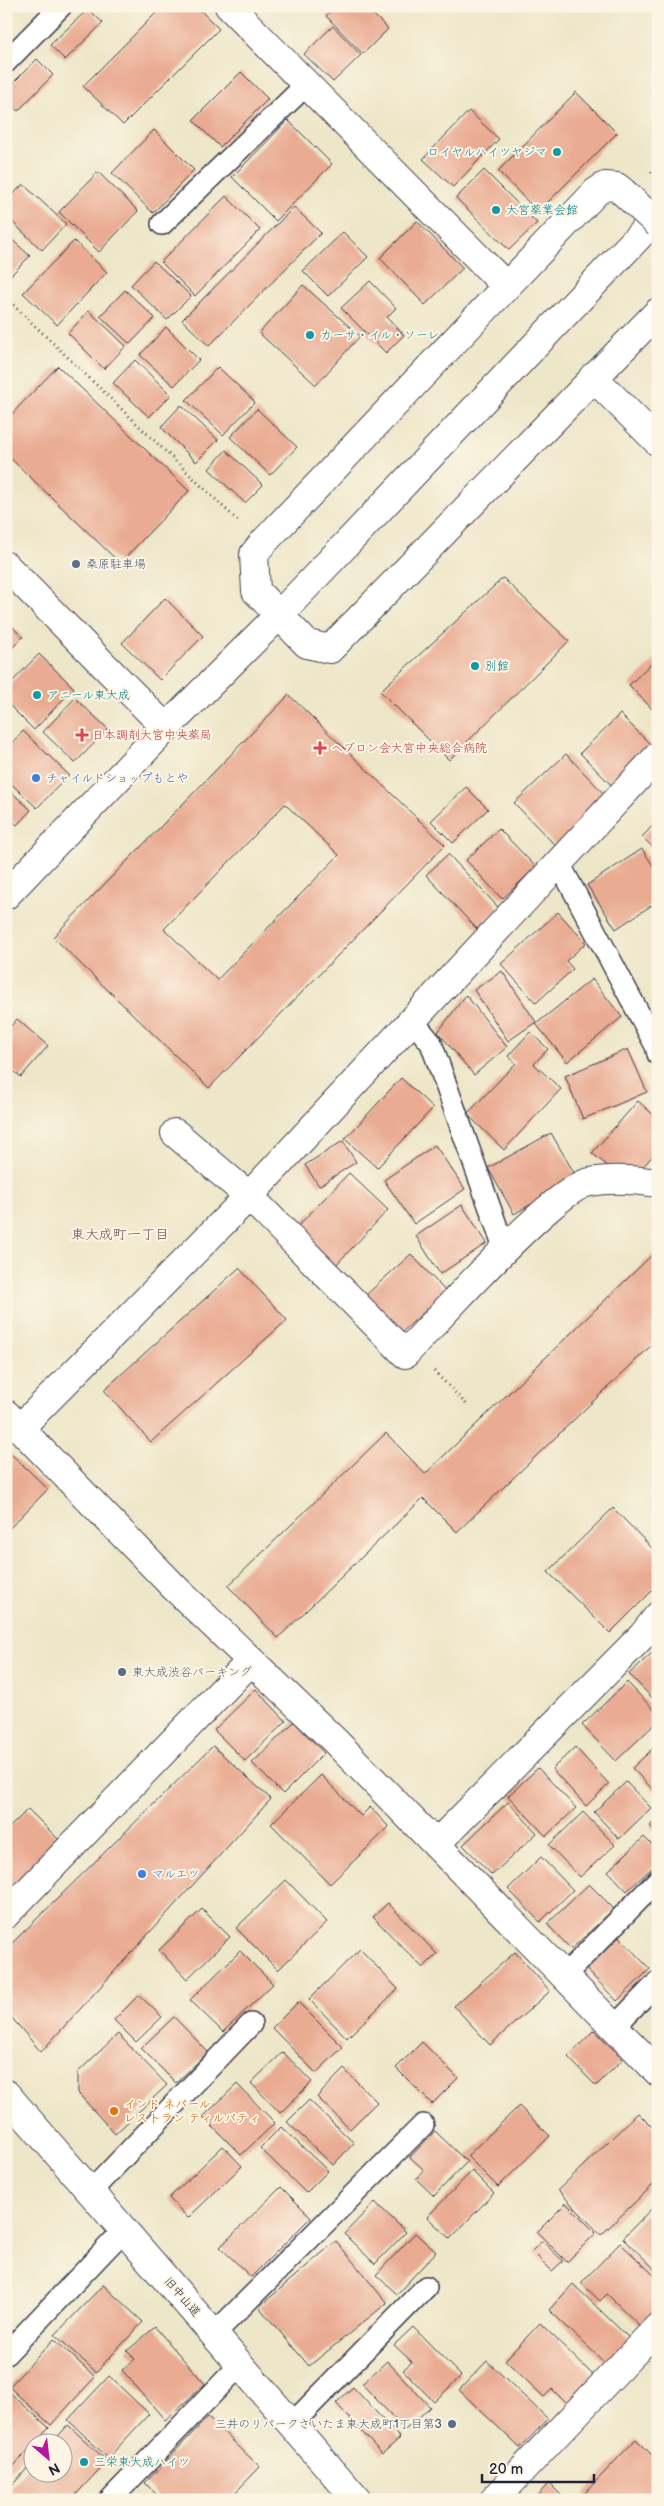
<svg xmlns="http://www.w3.org/2000/svg" width="664" height="2506" font-family="'Balsamiq Sans','Klee One',sans-serif">
<style>
.building{fill:#e9ab92;fill-rule:evenodd}
.lines{fill:none;stroke-linecap:round;stroke-linejoin:round}
.service-casing{stroke:#403f50;stroke-width:24}
.minor-casing{stroke:#403f50;stroke-width:30}
.tertiary-casing{stroke:#403f50;stroke-width:30}
.secondary-casing{stroke:#403f50;stroke-width:30}
.path{stroke:#403f50;stroke-width:3;stroke-dasharray:1 4;stroke-linecap:butt}
.service{stroke:#fff;stroke-width:21}
.minor{stroke:#fff;stroke-width:28}
.tertiary{stroke:#fff;stroke-width:28}
.secondary{stroke:#fff;stroke-width:28}
.minor-bridge-casing{stroke:#403f50;stroke-width:30;stroke-linecap:butt}
.minor-bridge{stroke:#fff;stroke-width:28}
.culture-dot{fill:#0f9aa8;stroke:#fcf5e5;stroke-width:2}
.service-dot{fill:#5c6f8a;stroke:#fcf5e5;stroke-width:2}
.health-dot{fill:#e0444e;stroke:#fcf5e5;stroke-width:2}
.shop-dot{fill:#3f7fe0;stroke:#fcf5e5;stroke-width:2}
.food-dot{fill:#e8710a;stroke:#fcf5e5;stroke-width:2}
.labels{text-anchor:middle;dominant-baseline:central;stroke-width:4;stroke-linejoin:round;paint-order:stroke}
.culture-label{font-size:12px;fill:#0d838f;stroke:#fcf5e5;text-anchor:start}
.service-label{font-size:12px;fill:#4e5e75;stroke:#fcf5e5;text-anchor:start}
.health-label{font-size:12px;fill:#be3a42;stroke:#fcf5e5;text-anchor:start}
.shop-label{font-size:12px;fill:#366cbe;stroke:#fcf5e5;text-anchor:start}
.food-label{font-size:12px;fill:#c56008;stroke:#fcf5e5;text-anchor:start}
.street-label{font-size:12px;fill:#22223b;stroke:#fcf5e5}
.neighbourhood-label{font-size:14px;fill:#685259;stroke:#fcf5e5}
</style>
<rect width="100%" height="100%" fill="#fcf5e5"/>
<filter id="ink" filterUnits="userSpaceOnUse"><feTurbulence type="fractalNoise" baseFrequency=".02" numOctaves="2"/><feDisplacementMap in="SourceGraphic" scale="10" xChannelSelector="R" yChannelSelector="G"/><feConvolveMatrix kernelMatrix="1 2 1 2 8 2 1 2 1" color-interpolation-filters="sRGB"/></filter>
<filter id="wash" filterUnits="userSpaceOnUse"><feTurbulence type="fractalNoise" baseFrequency=".0096" numOctaves="4" result="noise"/><feDisplacementMap in="SourceGraphic" scale="20" xChannelSelector="R" yChannelSelector="G"/><feGaussianBlur stdDeviation="1.12" result="paint"/><feColorMatrix in="noise" values="0 0 0 0 0 0 0 0 0 0 0 0 0 0 0 0 0 1.4 0 .05"/><feComposite in="paint" operator="in"/></filter>
<g filter="url(#wash)">
<rect width="100%" height="100%" fill="#ede6c8"/>
<g id="blocks">
<g class="building">
<polygon points="163,6 196,6 219,29 123,125 83,86"/>
<polygon points="336,6 365,6 388,29 363,54 326,16"/>
<polygon points="88,9 103,23 65,60 50,45"/>
<polygon points="333,26 361,55 333,82 304,54"/>
<polygon points="37,59 53,75 18,111 6,100 6,90"/>
<polygon points="241,72 268,99 220,147 193,120"/>
<polygon points="576,92 617,133 538,212 498,171"/>
<polygon points="469,111 499,139 453,187 423,159"/>
<polygon points="288,120 332,164 276,221 232,177"/>
<polygon points="154,130 194,170 153,213 112,173"/>
<polygon points="484,170 537,223 509,250 456,198"/>
<polygon points="98,172 138,211 99,252 59,212"/>
<polygon points="23,184 66,224 42,250 6,216 6,202"/>
<polygon points="226,196 260,230 195,296 161,262"/>
<polygon points="294,207 321,233 209,346 182,320"/>
<polygon points="417,221 463,268 425,305 380,258"/>
<polygon points="343,232 368,257 328,296 303,271"/>
<polygon points="6,234 30,256 9,277 6,274"/>
<polygon points="74,241 107,272 57,325 23,293"/>
<polygon points="154,261 191,296 167,320 131,285"/>
<polygon points="370,281 396,308 387,317 404,335 386,353 341,308"/>
<polygon points="303,285 360,336 316,385 259,333"/>
<polygon points="125,290 155,318 130,344 100,316"/>
<polygon points="89,311 126,346 104,369 68,333"/>
<polygon points="166,327 199,360 174,386 140,355"/>
<polygon points="135,360 171,395 149,417 113,383"/>
<polygon points="58,366 189,491 120,563 6,454 6,420"/>
<polygon points="218,367 255,402 223,435 186,400"/>
<polygon points="181,405 218,440 196,462 161,427"/>
<polygon points="257,409 297,447 270,475 230,437"/>
<polygon points="226,450 263,485 245,503 209,469"/>
<polygon points="503,578 569,641 449,760 380,691"/>
<polygon points="165,598 203,636 160,680 122,643"/>
<polygon points="6,621 23,637 6,654"/>
<polygon points="39,654 74,688 34,730 6,702 6,688"/>
<polygon points="658,657 658,715 629,685"/>
<path d="M289,695l156,150 -236,243 -156,-151zM285,804l54,51 -122,125 -53,-51z"/>
<polygon points="75,698 108,729 75,763 43,732"/>
<polygon points="620,714 652,746 611,785 580,753"/>
<polygon points="23,731 69,775 37,808 6,779 6,749"/>
<polygon points="566,754 607,797 556,846 514,803"/>
<polygon points="6,787 31,810 17,825 6,815"/>
<polygon points="466,787 488,809 453,843 431,821"/>
<polygon points="658,820 658,852 642,837"/>
<polygon points="499,829 536,867 502,899 466,860"/>
<polygon points="642,849 658,873 658,901 616,929 587,885"/>
<polygon points="448,854 499,908 477,929 426,875"/>
<polygon points="558,912 586,943 566,961 573,969 536,1003 501,964"/>
<polygon points="502,971 536,1022 508,1041 474,990"/>
<polygon points="592,979 622,1017 567,1062 536,1024"/>
<polygon points="466,995 507,1047 474,1075 438,1032"/>
<polygon points="17,1019 48,1046 21,1077 6,1065 6,1032"/>
<polygon points="530,1032 548,1049 534,1064 561,1089 504,1150 467,1114 516,1063 508,1056"/>
<polygon points="628,1049 647,1092 583,1119 565,1076"/>
<polygon points="401,1078 433,1108 377,1168 345,1139"/>
<polygon points="638,1101 658,1119 658,1150 640,1170 616,1173 592,1153"/>
<polygon points="551,1133 577,1178 514,1214 488,1168"/>
<polygon points="343,1141 356,1162 319,1186 305,1165"/>
<polygon points="435,1145 465,1189 414,1224 384,1180"/>
<polygon points="349,1173 388,1210 334,1267 294,1230"/>
<polygon points="462,1205 487,1243 440,1274 416,1236"/>
<polygon points="654,1253 658,1257 658,1339 457,1532 423,1498 278,1638 228,1586 386,1433 425,1474"/>
<polygon points="411,1254 446,1292 401,1333 366,1295"/>
<polygon points="239,1268 287,1320 151,1442 104,1390"/>
<polygon points="6,1449 48,1489 6,1532"/>
<polygon points="613,1508 658,1554 658,1585 610,1633 548,1572"/>
<polygon points="653,1652 658,1657 658,1704 629,1674"/>
<polygon points="627,1682 658,1714 658,1721 616,1761 582,1725"/>
<polygon points="256,1689 286,1721 245,1761 214,1730"/>
<polygon points="294,1722 324,1753 283,1794 252,1763"/>
<polygon points="658,1744 658,1795 632,1768"/>
<polygon points="213,1746 271,1799 41,2052 6,2011 6,1949"/>
<polygon points="575,1747 609,1784 586,1806 552,1769"/>
<polygon points="538,1768 576,1808 546,1836 508,1796"/>
<polygon points="321,1775 361,1816 370,1807 389,1827 330,1884 271,1824"/>
<polygon points="626,1782 651,1808 619,1839 594,1812"/>
<polygon points="508,1802 537,1833 492,1875 463,1845"/>
<polygon points="28,1809 59,1840 6,1893 6,1831"/>
<polygon points="583,1812 615,1845 580,1877 549,1845"/>
<polygon points="658,1818 658,1834 650,1826"/>
<polygon points="644,1837 658,1851 658,1862 627,1891 608,1871"/>
<polygon points="541,1857 573,1890 540,1922 508,1889"/>
<polygon points="286,1880 327,1922 278,1970 236,1928"/>
<polygon points="589,1884 614,1909 571,1949 547,1924"/>
<polygon points="388,1903 437,1954 423,1968 373,1917"/>
<polygon points="202,1909 230,1937 187,1979 159,1950"/>
<polygon points="619,1937 650,1969 617,2001 586,1969"/>
<polygon points="360,1949 398,1989 347,2038 309,1999"/>
<polygon points="240,1951 273,1984 223,2032 190,2000"/>
<polygon points="515,1952 550,1991 490,2045 454,2006"/>
<polygon points="139,1995 162,2017 136,2042 114,2020"/>
<polygon points="298,2002 343,2047 316,2073 272,2028"/>
<polygon points="174,2017 208,2052 176,2083 141,2048"/>
<polygon points="594,2030 623,2059 596,2086 568,2057"/>
<polygon points="118,2034 167,2085 115,2134 78,2093 78,2072"/>
<polygon points="422,2042 458,2078 432,2104 396,2068"/>
<polygon points="283,2052 312,2082 280,2113 251,2083"/>
<polygon points="344,2069 377,2102 350,2129 317,2097"/>
<polygon points="237,2084 275,2123 241,2155 203,2117"/>
<polygon points="309,2100 354,2143 333,2165 287,2122"/>
<polygon points="519,2106 550,2136 498,2187 467,2156"/>
<polygon points="638,2113 658,2133 658,2180 601,2235 558,2190"/>
<polygon points="281,2127 328,2171 306,2193 260,2148"/>
<polygon points="435,2131 467,2162 434,2196 416,2179 424,2170 410,2157"/>
<polygon points="223,2146 242,2166 188,2218 169,2198"/>
<polygon points="472,2171 494,2193 450,2239 427,2217"/>
<polygon points="281,2187 311,2217 251,2277 220,2247"/>
<polygon points="375,2202 406,2232 375,2264 344,2234"/>
<polygon points="658,2202 658,2272 623,2238"/>
<polygon points="566,2203 596,2233 567,2262 537,2232"/>
<polygon points="415,2233 436,2252 397,2294 376,2275"/>
<polygon points="336,2241 387,2303 309,2366 259,2307"/>
<polygon points="542,2241 563,2261 552,2271 532,2251"/>
<polygon points="620,2243 658,2279 658,2307 640,2326 607,2294 600,2301 581,2283"/>
<polygon points="573,2284 630,2339 606,2364 549,2310"/>
<polygon points="103,2285 143,2322 96,2372 55,2335"/>
<polygon points="540,2323 596,2378 569,2406 552,2389 544,2397 505,2360"/>
<polygon points="155,2327 205,2384 165,2420 122,2370 135,2359 127,2351"/>
<polygon points="413,2327 461,2376 434,2402 403,2370 412,2362 394,2345"/>
<polygon points="54,2339 95,2377 51,2425 9,2387"/>
<polygon points="387,2361 430,2407 405,2430 362,2384"/>
<polygon points="487,2361 548,2419 520,2448 459,2390"/>
<polygon points="109,2376 149,2414 108,2458 68,2420"/>
<polygon points="353,2387 400,2438 382,2454 336,2403"/>
<polygon points="6,2389 49,2428 8,2472 6,2471"/>
<polygon points="208,2417 260,2467 228,2500 162,2500 145,2483"/>
<polygon points="68,2425 107,2461 71,2500 6,2500 6,2492 32,2463 32,2474 62,2474 62,2444 51,2444"/>
<polygon points="636,2439 658,2461 658,2489 647,2500 590,2500 584,2494"/>
<polygon points="549,2483 566,2500 533,2500"/>
</g>
</g>
</g>
<g filter="url(#ink)">
<use href="#blocks" fill-opacity="0" stroke="#403f50" stroke-width="1"/>
<g class="lines">
<defs>
<g id="service">
<polyline points="6,62 61,6"/>
<polyline points="162,224 306,85"/>
<polyline points="559,863 656,1046 658,1054"/>
<polyline points="412,1020 431,1043 505,1250"/>
<polyline points="564,1976 658,1880"/>
<polyline points="614,2027 658,1982"/>
<polyline points="91,2191 251,2024"/>
<polyline points="214,2334 423,2125"/>
<polyline points="6,2354 124,2230"/>
<polyline points="292,2424 426,2287"/>
<polyline points="110,2500 240,2365"/>
</g>
<g id="minor">
<polyline points="229,6 506,286"/>
<polyline points="623,192 617,187 605,186 596,192 262,544 254,554 256,591 307,644 330,649 658,312"/>
<polyline points="593,377 658,442"/>
<polyline points="6,566 166,728"/>
<path d="M175,1133l74,63 156,158c31,-32 149,-166 185,-172 21,-4 47,-2 68,1"/>
<polyline points="6,1414 175,1588 334,1740 658,2072"/>
<polyline points="20,1428 249,1196 658,756"/>
<polyline points="436,1844 643,1635 658,1616"/>
<polyline points="6,1914 251,1661"/>
<polyline points="494,2500 658,2327"/>
</g>
<polyline id="tertiary" points="6,895 166,728 278,616 658,216"/>
<polyline id="secondary" points="6,2094 357,2500"/>
</defs>
<use href="#service" class="service-casing"/>
<use href="#minor" class="minor-casing"/>
<use href="#tertiary" class="tertiary-casing"/>
<use href="#secondary" class="secondary-casing"/>
<g class="path">
<polyline points="651,173 658,166"/>
<polyline points="6,298 239,522"/>
<polyline points="434,1371 467,1405"/>
</g>
<use href="#service" class="service"/>
<use href="#minor" class="minor"/>
<use href="#tertiary" class="tertiary"/>
<use href="#secondary" class="secondary"/>
<defs>
<polyline id="minor-bridge" points="623,192 658,224"/>
</defs>
<use href="#minor-bridge" class="minor-bridge-casing"/>
<use href="#minor-bridge" class="minor-bridge"/>
</g>
</g>
<g class="culture-dot">
<circle cx="557" cy="152" r="5"/>
<circle cx="496" cy="210" r="5"/>
<circle cx="310" cy="335" r="5"/>
<circle cx="475" cy="666" r="5"/>
<circle cx="37" cy="695" r="5"/>
<circle cx="84" cy="2462" r="5"/>
</g>
<g class="service-dot">
<circle cx="76" cy="564" r="5"/>
<circle cx="122" cy="1672" r="5"/>
<circle cx="452" cy="2424" r="5"/>
</g>
<g class="health-dot">
<path d="M79.5 727.5h5v5h5v5h-5v5h-5v-5h-5v-5h5z"/>
<path d="M317.5 740.5h5v5h5v5h-5v5h-5v-5h-5v-5h5z"/>
</g>
<g class="shop-dot">
<circle cx="36" cy="778" r="5"/>
<circle cx="142" cy="1874" r="5"/>
</g>
<circle class="food-dot" cx="114" cy="2111" r="5"/>
<g class="labels">
<g class="culture-label">
<text x="547" y="152" text-anchor="end">ロイヤルハイツヤジマ</text>
<text x="506" y="210">大宮薬業会館</text>
<text x="320" y="335">カーサ・イル・ソーレ</text>
<text x="485" y="666">別館</text>
<text x="47" y="695">アニール東大成</text>
<text x="94" y="2462">三栄東大成ハイツ</text>
</g>
<g class="service-label">
<text x="86" y="564">桑原駐車場</text>
<text x="132" y="1672">東大成渋谷パーキング</text>
<text x="442" y="2424" text-anchor="end">三井のリパークさいたま東大成町1丁目第3</text>
</g>
<g class="health-label">
<text x="92" y="735">日本調剤大宮中央薬局</text>
<text x="331" y="748">ヘブロン会大宮中央総合病院</text>
</g>
<g class="shop-label">
<text x="46" y="778">チャイルドショップもとや</text>
<text x="152" y="1874">マルエツ</text>
</g>
<g class="food-label">
<text x="124" y="2104">インド ネパール<tspan x="124" dy="14">レストラン ティルパティ</tspan></text>
</g>
<g class="street-label">
<text transform="translate(182 2297) rotate(49)">旧中山道</text>
</g>
<g class="neighbourhood-label">
<text x="120" y="1234">東大成町一丁目</text>
</g>
</g>
<rect width="664" height="2506" fill="none" stroke="#fcf5e5" stroke-width="25"/>
<g transform="translate(48 2458) rotate(152)"><circle r="24" fill="#fcf5e5" stroke="#a5a1a1"/>
<path d="M0-4L9 19L0 12L-9 19Z" fill="#b5179e"/>
<text y="-8" font-size="14" font-weight="bold" text-anchor="middle" fill="#22223b">N</text>
</g>
<path d="M482 2474v8h112v-8" fill="none" stroke="#22223b" stroke-width="2.5"/>
<text x="489" y="2474" font-size="15" fill="#22223b" stroke="#fcf5e5" stroke-width="4" paint-order="stroke">20 m</text>
</svg>
